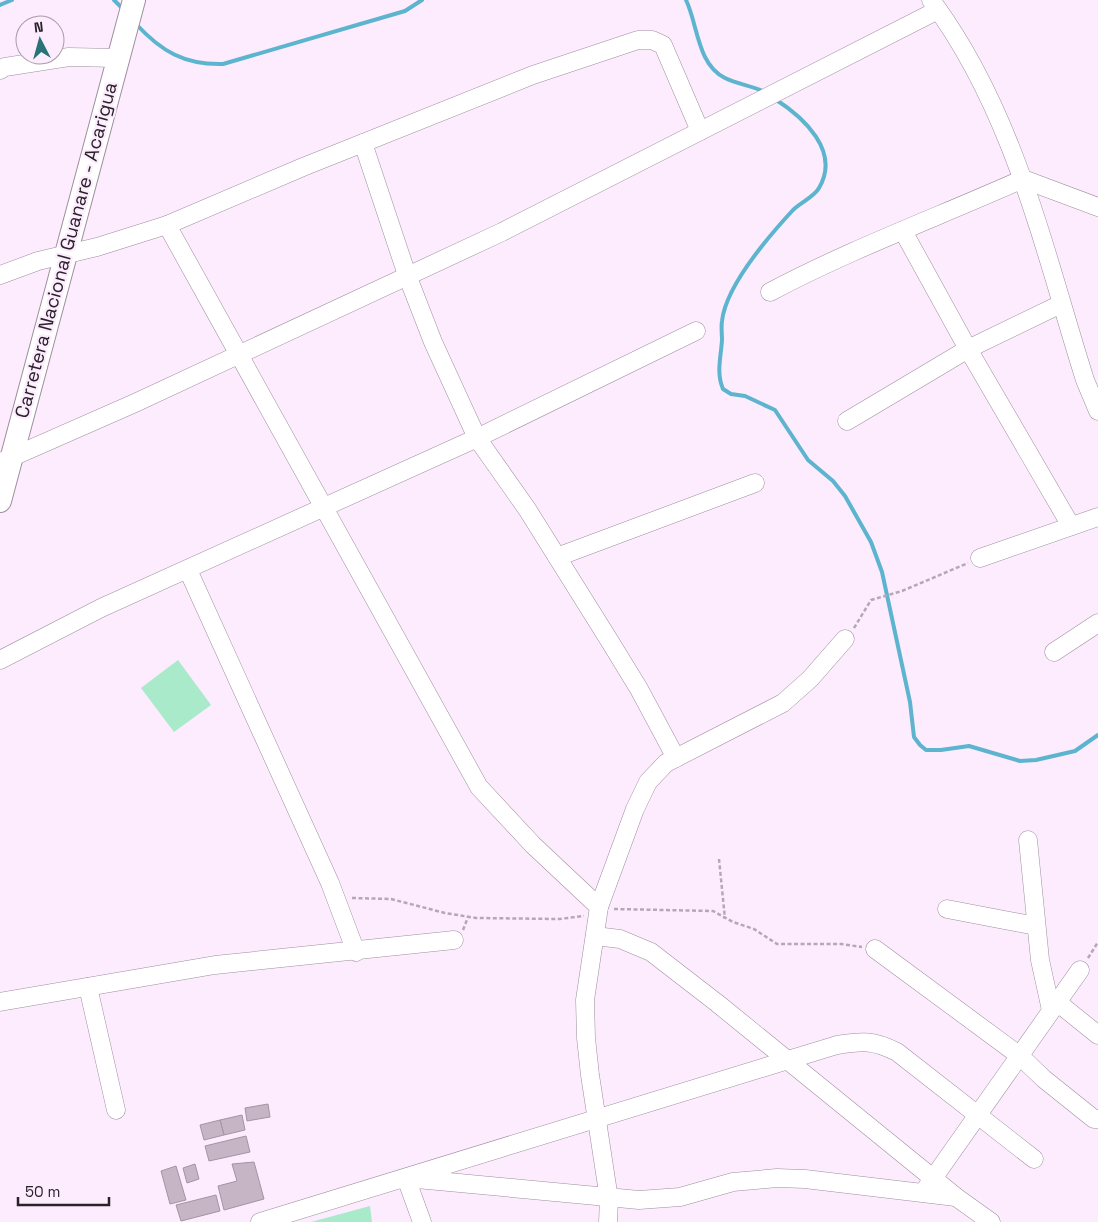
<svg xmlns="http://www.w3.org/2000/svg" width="1098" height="1222" font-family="'Space Grotesk',sans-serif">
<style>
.green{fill:#a8eac9}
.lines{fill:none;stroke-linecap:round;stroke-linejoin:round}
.stream{stroke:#5db4ce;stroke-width:4}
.building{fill:#c5b5c5;stroke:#a393a3}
.minor-casing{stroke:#9e8f9f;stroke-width:19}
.major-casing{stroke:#9e8f9f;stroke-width:24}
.path{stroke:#b5a8b6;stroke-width:2.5;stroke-dasharray:4 2.5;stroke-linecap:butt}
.minor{stroke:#fff;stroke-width:18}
.major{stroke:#fff;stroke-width:22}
.labels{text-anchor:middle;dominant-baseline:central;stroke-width:4.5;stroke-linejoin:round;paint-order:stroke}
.street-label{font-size:19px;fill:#292329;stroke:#fcecfd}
</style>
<rect width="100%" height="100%" fill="#fcecfd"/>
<g class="green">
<polygon points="178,660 211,705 174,732 141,688"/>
<polygon points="370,1206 372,1222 311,1222"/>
</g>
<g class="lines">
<g class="stream">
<polyline points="114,0 123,9"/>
<path d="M686,0c12,25 11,64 39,78 12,6 27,8 40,14"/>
<polyline points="0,5 12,0"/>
<path d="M136,24c25,27 48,41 87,40l182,-53 17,-11"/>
<path d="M775,99c28,18 66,52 44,89 -5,9 -18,14 -26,22 -24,26 -67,75 -71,111 -1,6 0,13 0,19 -1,17 -6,33 1,49l8,5 14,2 30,14 33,50 25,21 12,15 26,46 11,30 28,130 4,35 6,8 6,5h15l28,-4 51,15 16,-1 39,-9 23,-16"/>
</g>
</g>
<g class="building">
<polygon points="268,1104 270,1117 247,1121 245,1108"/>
<polygon points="242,1115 245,1130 224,1135 220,1120"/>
<polygon points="220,1120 224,1135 204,1140 200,1125"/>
<polygon points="246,1136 250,1152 209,1161 205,1146"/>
<polygon points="254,1162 264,1199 224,1210 218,1186 237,1181 232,1164"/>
<polygon points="195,1164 199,1179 187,1183 183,1168"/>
<polygon points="176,1166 186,1200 170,1204 161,1171"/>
<polygon points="216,1195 220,1211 181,1221 176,1205"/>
</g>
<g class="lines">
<defs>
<g id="minor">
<path d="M931,0c83,111 113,250 154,380l13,31"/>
<polyline points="0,70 5,67 69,57 118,58"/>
<polyline points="363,143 407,275 433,342 477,438 527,509 609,640 639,689 676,758"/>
<polyline points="167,225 479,787 533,845 599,907"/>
<polyline points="903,231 968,349 1071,526"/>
<polyline points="0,275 38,261 97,247 167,225 303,167 533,75 638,40 652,40 663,45 700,131"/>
<path d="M770,292c81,-43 168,-75 253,-113l75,28"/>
<polyline points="847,421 968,349 1061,304"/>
<polyline points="3,461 135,403 502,232 938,10"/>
<polyline points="557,557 755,483"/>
<polyline points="980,558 1098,517"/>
<polyline points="188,570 330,883 356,952"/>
<polyline points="1054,652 1098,623"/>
<polyline points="0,660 101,608 477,438 696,331"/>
<polyline points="1028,840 1040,960 1051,1010"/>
<polyline points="947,909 1036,926"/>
<polyline points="595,936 620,939 651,952 717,1003 956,1197 991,1222"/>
<polyline points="875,949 1020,1056 1044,1079 1094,1119 1098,1119"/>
<polyline points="88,987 116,1110"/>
<polyline points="0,1002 215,965 454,940"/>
<polyline points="1057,1002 1098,1035"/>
<polyline points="927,1187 1080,970"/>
<path d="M260,1222l577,-177c26,-4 36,-5 60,7l137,107"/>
<polyline points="422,1222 406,1178 639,1200 680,1197 733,1182 777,1178 805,1179 956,1197"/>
<polyline points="608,1222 609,1199 590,1075 586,1038 585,1000 599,907 635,809 648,782 666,763 783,703 810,679 845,639"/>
</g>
<polyline id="major" points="0,501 134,0"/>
</defs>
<use href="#minor" class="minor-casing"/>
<use href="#major" class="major-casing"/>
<g class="path">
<polyline points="854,628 871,600 902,591 968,563"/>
<polyline points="719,859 725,919"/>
<polyline points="352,898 391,899 445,913 476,918 559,919 584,916"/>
<polyline points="614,909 713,911 733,922 754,929 777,944 841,944 862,947"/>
<polyline points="463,930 468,917"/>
<polyline points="1088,958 1098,942"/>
</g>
<use href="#minor" class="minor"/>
<use href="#major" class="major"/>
</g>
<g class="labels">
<g class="street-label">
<text transform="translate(66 250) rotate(-75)">Carretera Nacional Guanare - Acarigua</text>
</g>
</g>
<g transform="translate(40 40) rotate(354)"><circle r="24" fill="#fcecfd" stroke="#a89ca8"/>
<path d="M0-4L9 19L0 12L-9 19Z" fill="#297378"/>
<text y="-8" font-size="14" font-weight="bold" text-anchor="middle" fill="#292329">N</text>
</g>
<path d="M18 1197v8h91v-8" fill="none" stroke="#292329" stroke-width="2.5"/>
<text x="25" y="1197" font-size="15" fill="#292329" stroke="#fcecfd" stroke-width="4" paint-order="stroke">50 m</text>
</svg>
